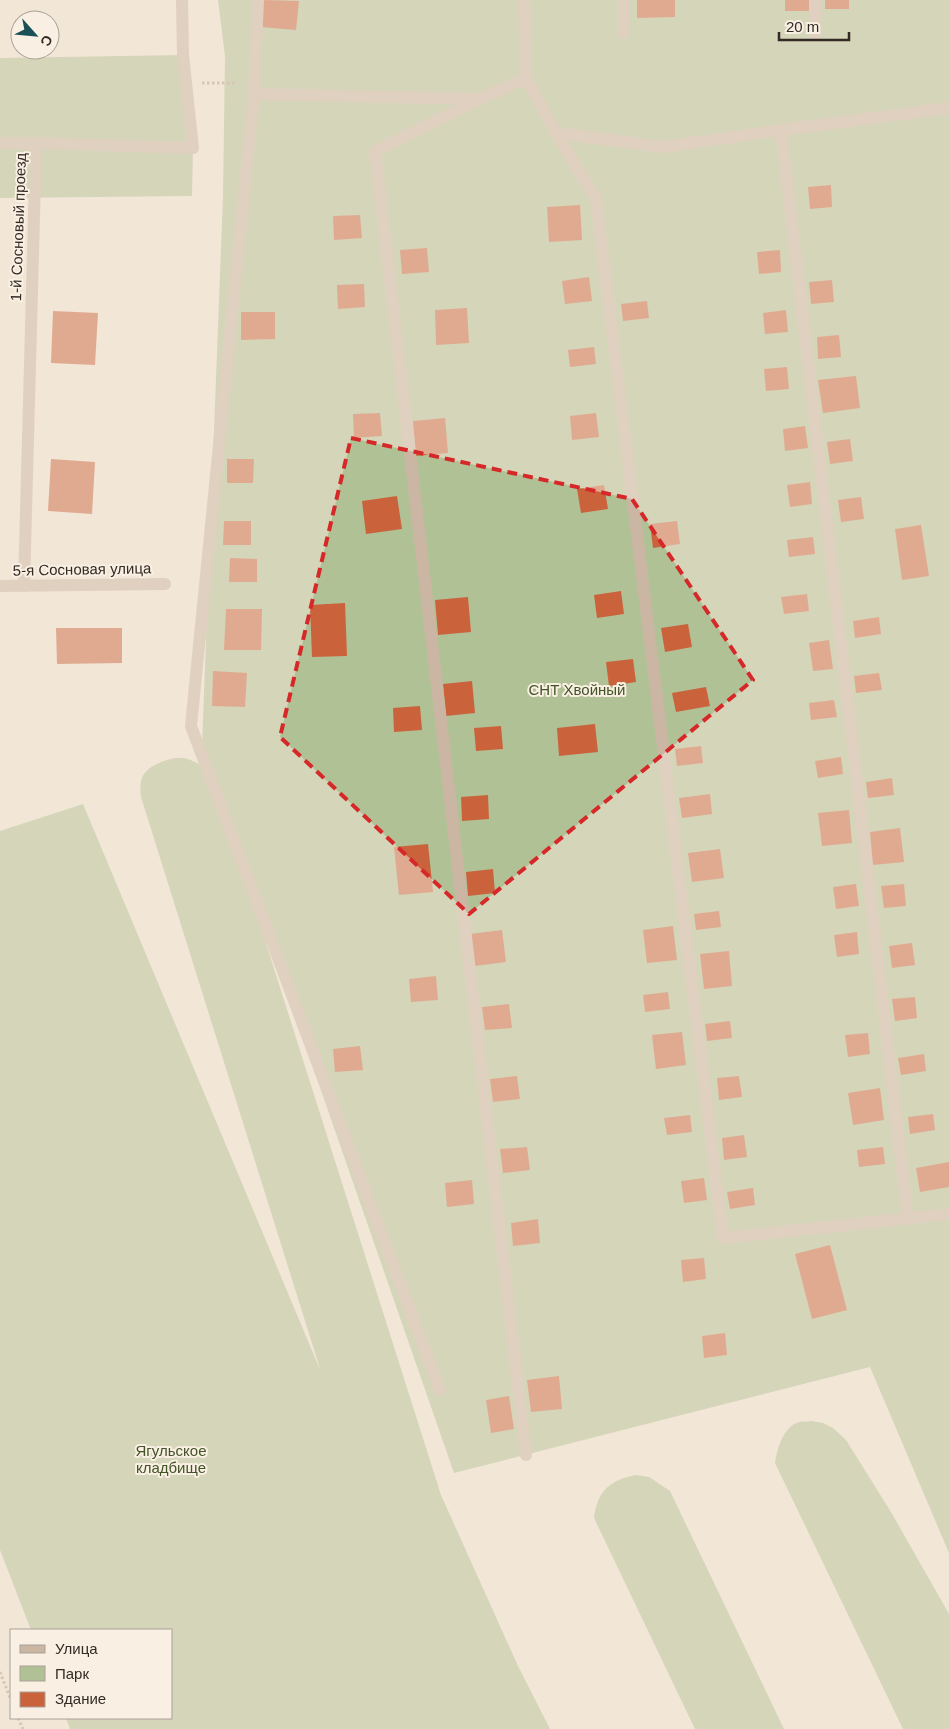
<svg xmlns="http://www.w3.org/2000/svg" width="949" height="1729" font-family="Arial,sans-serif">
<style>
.green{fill:#b1c196}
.building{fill:#ca633c}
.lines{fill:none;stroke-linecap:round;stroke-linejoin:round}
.path{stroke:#b5a08d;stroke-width:3;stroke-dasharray:2.5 2.5;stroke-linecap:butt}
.minor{stroke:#cab6a3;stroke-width:12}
.marked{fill:none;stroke:#d62828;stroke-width:4;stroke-dasharray:10 6;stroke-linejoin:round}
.labels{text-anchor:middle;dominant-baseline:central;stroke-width:4;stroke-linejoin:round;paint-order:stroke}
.street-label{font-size:15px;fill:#342a25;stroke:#f9f0e3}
.park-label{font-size:15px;fill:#425328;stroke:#f9f0e3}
</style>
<rect width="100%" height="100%" fill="#f2e6d7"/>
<g class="green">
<path d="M218,0h731v1553l-79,-186 -416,106 -229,-659 216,681 77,171 32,63h-480l-4,-11h105v-88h-140l-31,-80v-719l83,-27 238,568 -180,-575c-3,-21 4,-29 23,-36 6,-2 13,-4 19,-3 8,1 16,6 22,10l-3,-23 21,-549 2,-140z"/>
<polygon points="183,55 193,148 192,196 0,198 0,58"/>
<path d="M811,1421l12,2 10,5 13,12 45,72 58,102v115h-46l-128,-266c2,-14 8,-36 24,-41 4,-1 9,0 12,-1z"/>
<path d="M636,1475l13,2 21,14 114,238h-89l-101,-211c3,-27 16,-38 42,-43z"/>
</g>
<g class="building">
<polygon points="263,0 299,1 296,30 261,27"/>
<polygon points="637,0 675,0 675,17 637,18"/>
<rect x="785" y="0" width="24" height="11"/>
<rect x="825" y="0" width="24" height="9"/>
<polygon points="831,185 832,207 810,209 808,187"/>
<polygon points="580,205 582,240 549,242 547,207"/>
<polygon points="360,215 362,238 334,240 333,216"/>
<polygon points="427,248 429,272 402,274 400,250"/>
<polygon points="780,250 781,272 759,274 757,252"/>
<polygon points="589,277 592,301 565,304 562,281"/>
<polygon points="832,280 834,302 811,304 809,282"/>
<polygon points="364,284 365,307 338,309 337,285"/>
<polygon points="647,301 649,318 623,321 621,304"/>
<polygon points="467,308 469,343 436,345 435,310"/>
<polygon points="786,310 788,332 765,334 763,313"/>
<polygon points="53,311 98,313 95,365 51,363"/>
<polygon points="241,312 275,312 275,339 241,340"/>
<polygon points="839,335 841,357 818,359 817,337"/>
<polygon points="594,347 596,364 570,367 568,350"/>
<polygon points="787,367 789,389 766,391 764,369"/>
<polygon points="856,376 860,408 823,413 818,380"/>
<polygon points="380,413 382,436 354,438 353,414"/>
<polygon points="596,413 599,437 572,440 570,416"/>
<polygon points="445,418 448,453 416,456 413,421"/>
<polygon points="805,426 808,448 785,451 783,429"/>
<polygon points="850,439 853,461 830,464 827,442"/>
<polygon points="51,459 95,462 92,514 48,511"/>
<polygon points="227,459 254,459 253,483 227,483"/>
<polygon points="810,482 812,504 790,507 787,485"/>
<polygon points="604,485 608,509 581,513 577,489"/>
<polygon points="397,496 402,529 366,534 362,501"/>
<polygon points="861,497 864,519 841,522 838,500"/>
<polygon points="224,521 251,521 251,545 223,545"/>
<polygon points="677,521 680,544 653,548 650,524"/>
<polygon points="921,525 929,576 902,580 895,529"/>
<polygon points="813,537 815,554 789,557 787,540"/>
<polygon points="230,558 257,559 257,582 229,582"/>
<polygon points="621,591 624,614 597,618 594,595"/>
<polygon points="807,594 809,611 784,614 781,597"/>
<polygon points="468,597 471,632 438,635 435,600"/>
<polygon points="345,603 347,656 312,657 310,605"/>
<polygon points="226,609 262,609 261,650 224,650"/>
<polygon points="879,617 881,634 855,638 853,621"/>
<polygon points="688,624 692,647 665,652 661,628"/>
<polygon points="56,628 122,628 122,663 57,664"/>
<polygon points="829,640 833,669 813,671 809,643"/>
<polygon points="633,659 636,682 609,686 606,662"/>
<polygon points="213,671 247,673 245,707 212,706"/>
<polygon points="879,673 882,690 856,693 854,676"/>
<polygon points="472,681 475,713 446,716 443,684"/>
<polygon points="706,687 710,706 676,712 672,693"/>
<polygon points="834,700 837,717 811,720 809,703"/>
<polygon points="420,706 422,730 394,732 393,708"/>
<polygon points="595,724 598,752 559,756 557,728"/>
<polygon points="501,726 503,749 476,751 474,728"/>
<polygon points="701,746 703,763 677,766 675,749"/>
<polygon points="841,757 843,774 818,778 815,761"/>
<polygon points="892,778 894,795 868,798 866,782"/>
<polygon points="710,794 712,814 682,818 679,798"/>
<polygon points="488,795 489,819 462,821 461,797"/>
<polygon points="849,810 852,843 822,846 818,813"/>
<polygon points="900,828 904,862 873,865 870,832"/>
<polygon points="428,844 433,892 399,895 394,847"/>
<polygon points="720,849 724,878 692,882 688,853"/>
<polygon points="493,869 495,893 468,896 466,872"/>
<polygon points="856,884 859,906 836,909 833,887"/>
<polygon points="904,884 906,906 884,908 881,886"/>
<polygon points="719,911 721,927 696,930 694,914"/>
<polygon points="673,926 677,960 647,963 643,930"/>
<polygon points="502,930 506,962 475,966 470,934"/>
<polygon points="857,932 859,954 837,957 834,935"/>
<polygon points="912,943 915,965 892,968 889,946"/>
<polygon points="729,951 732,986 704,989 700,954"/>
<polygon points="436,976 438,1000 411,1002 409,979"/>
<polygon points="668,992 670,1009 645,1012 643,995"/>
<polygon points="915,997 917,1018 895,1021 892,999"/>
<polygon points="509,1004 512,1028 485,1030 482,1007"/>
<polygon points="730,1021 732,1038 707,1041 705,1024"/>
<polygon points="682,1032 686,1065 656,1069 652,1035"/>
<polygon points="868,1033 870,1054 848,1057 845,1035"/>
<polygon points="360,1046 363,1070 335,1072 333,1049"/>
<polygon points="924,1054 926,1071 901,1075 898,1058"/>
<polygon points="517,1076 520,1099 493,1102 490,1079"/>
<polygon points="739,1076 742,1097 719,1100 717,1078"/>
<polygon points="880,1088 884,1120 853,1125 848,1093"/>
<polygon points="933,1114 935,1130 910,1134 908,1117"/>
<polygon points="690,1115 692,1132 667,1135 664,1118"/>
<polygon points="744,1135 747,1157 724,1160 722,1138"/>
<polygon points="527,1147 530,1170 503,1173 500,1149"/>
<polygon points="883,1147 885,1164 859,1167 857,1150"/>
<polygon points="949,1162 949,1187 920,1192 916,1168"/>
<polygon points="704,1178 707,1200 684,1203 681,1181"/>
<polygon points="472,1180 474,1204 447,1207 445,1183"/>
<polygon points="753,1188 755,1205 730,1209 727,1192"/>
<polygon points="538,1219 540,1243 513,1246 511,1223"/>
<polygon points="830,1245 847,1310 812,1319 795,1254"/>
<polygon points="704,1258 706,1279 683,1282 681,1260"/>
<polygon points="725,1333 727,1355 704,1358 702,1336"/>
<polygon points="559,1376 562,1409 531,1412 527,1380"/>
<polygon points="509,1396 514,1429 491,1433 486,1400"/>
</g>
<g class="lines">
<g class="path">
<polyline points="202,83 236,83"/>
<polyline points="0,1672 11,1700"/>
<polyline points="18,1718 23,1729"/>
</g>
<g class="minor">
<polyline points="258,0 254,94 480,99 526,78"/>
<polyline points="524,0 526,78 556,133 663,147 781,130 949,108"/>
<polyline points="623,33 623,0"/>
<polyline points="815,33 815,0"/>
<polyline points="254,94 191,726 440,1390"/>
<polyline points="480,99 375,151 526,1455"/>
<polyline points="781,130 908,1219"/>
<polyline points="556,133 596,199 723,1238 949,1214"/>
<polyline points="0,143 36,143"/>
<polyline points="0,586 165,584"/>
<polyline points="24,586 36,143 193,148 183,55 182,0"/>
</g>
</g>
<path d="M0 0H949V1729H0ZM351,438l281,61 121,181 -284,234 -189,-177z" fill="#f2e6d7" fill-opacity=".55" fill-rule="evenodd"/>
<path class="marked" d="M351,438l281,61 121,181 -284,234 -189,-177z"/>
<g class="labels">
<g class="street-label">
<text transform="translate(18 227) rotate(-88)">1-й Сосновый проезд</text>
<text transform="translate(82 569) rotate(-1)">5-я Сосновая улица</text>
</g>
<g class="park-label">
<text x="577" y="689">СНТ Хвойный</text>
<text x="171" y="1450">Ягульское<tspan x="171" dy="17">кладбище</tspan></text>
</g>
</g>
<rect x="10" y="1629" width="162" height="90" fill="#f9f0e3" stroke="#aaa197"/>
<rect x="20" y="1645" width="25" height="8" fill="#cab6a3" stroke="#aaa197"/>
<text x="55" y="1654" font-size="15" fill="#342a25">Улица</text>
<rect x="20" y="1666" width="25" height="15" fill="#b1c196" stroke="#aaa197"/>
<text x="55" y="1679" font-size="15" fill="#342a25">Парк</text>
<rect x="20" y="1692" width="25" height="15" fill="#ca633c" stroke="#aaa197"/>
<text x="55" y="1704" font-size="15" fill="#342a25">Здание</text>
<g transform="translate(35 35) rotate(117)"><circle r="24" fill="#f9f0e3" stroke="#aaa197"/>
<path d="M0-4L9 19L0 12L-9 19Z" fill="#195157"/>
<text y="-8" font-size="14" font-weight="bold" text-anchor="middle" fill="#342a25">С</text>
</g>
<path d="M779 32v8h70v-8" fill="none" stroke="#342a25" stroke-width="2.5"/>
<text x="786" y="32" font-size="15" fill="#342a25" stroke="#f9f0e3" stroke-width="4" paint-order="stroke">20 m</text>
</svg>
